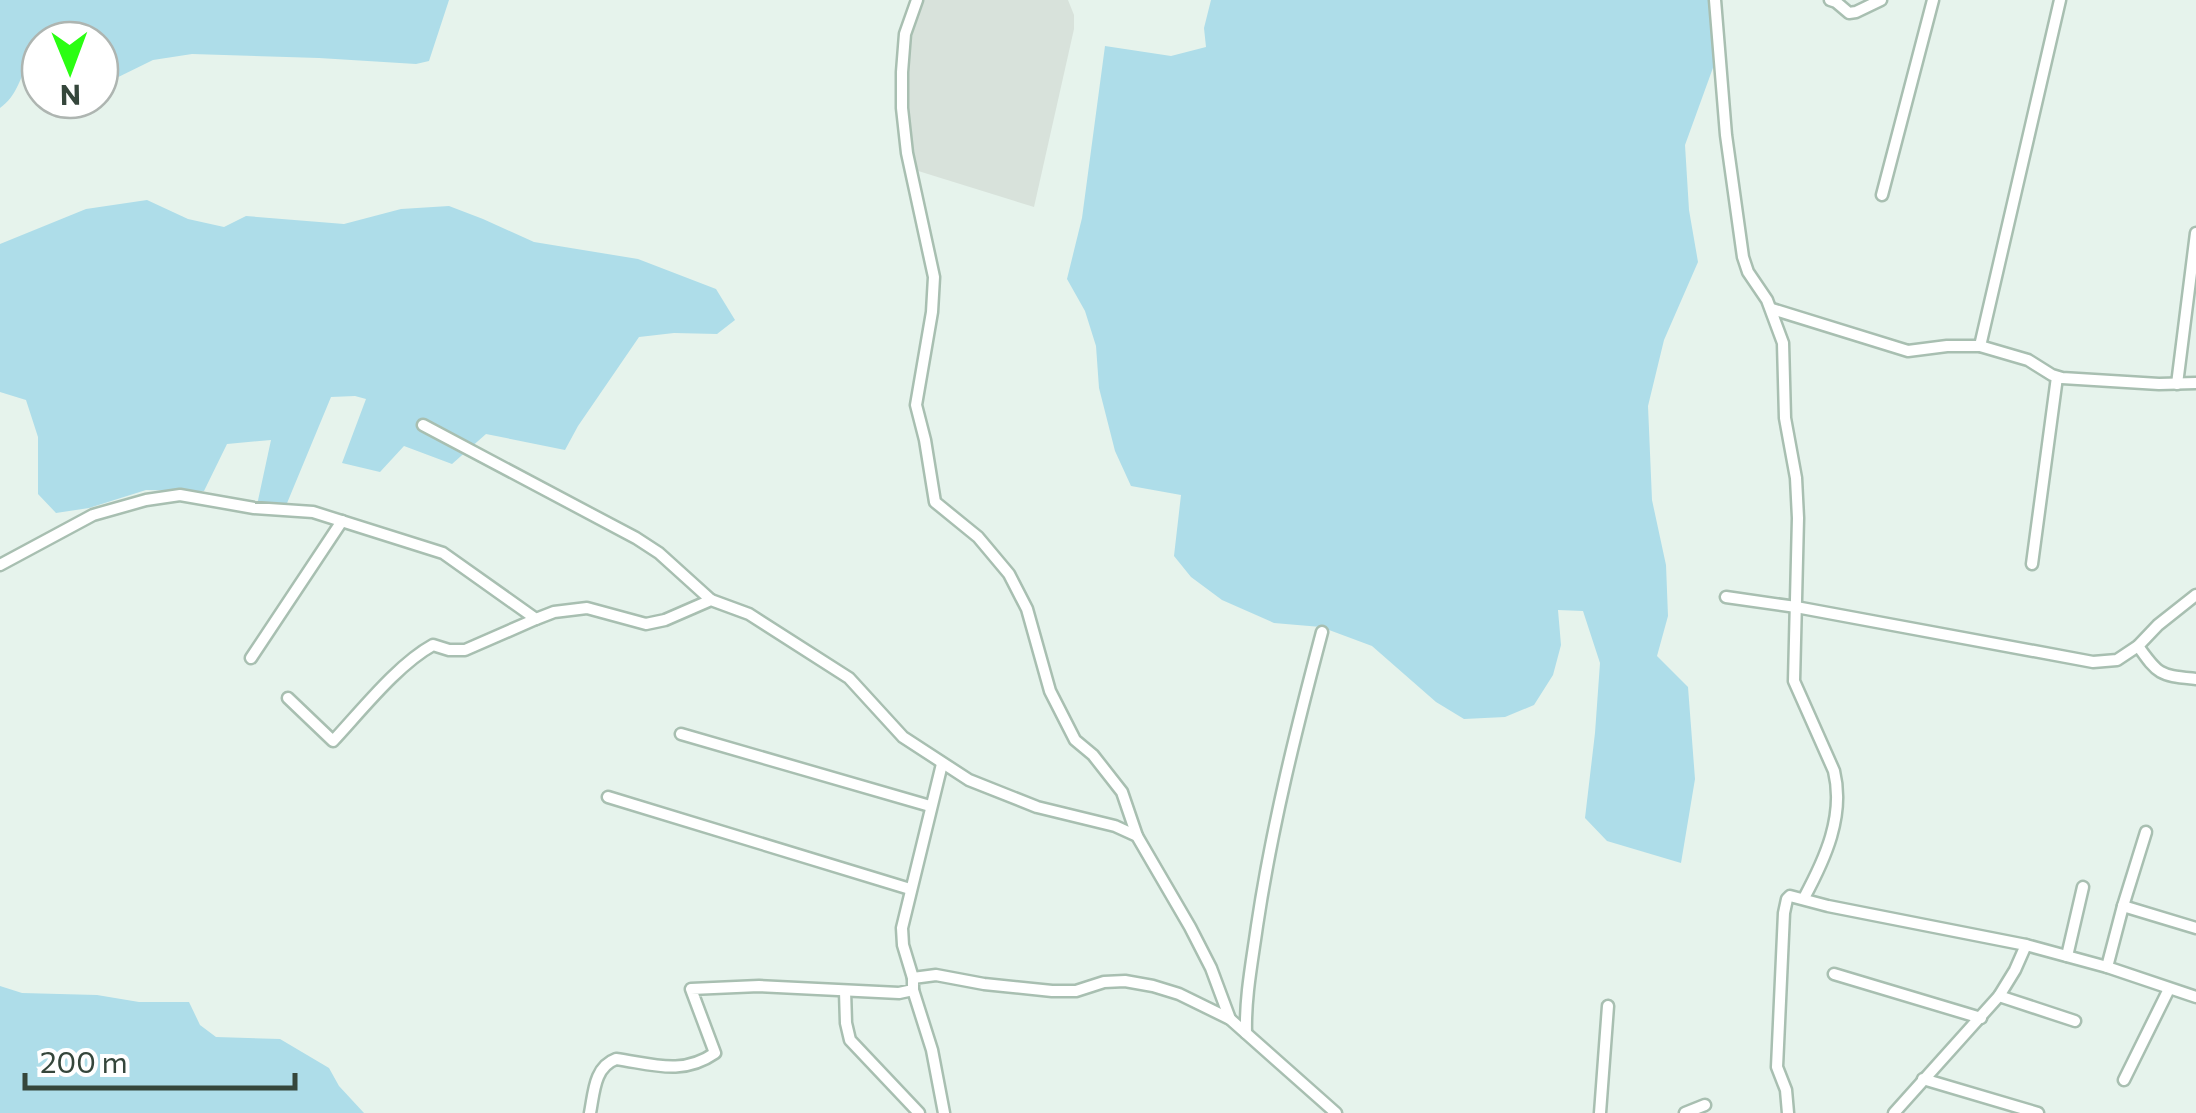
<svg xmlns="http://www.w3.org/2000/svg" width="2196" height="1113" font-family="Commissioner,sans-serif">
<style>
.industrial{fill:#d8e2db}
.green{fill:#aedde9}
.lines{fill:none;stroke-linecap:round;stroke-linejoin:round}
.minor-casing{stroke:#a8bfb1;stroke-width:15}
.minor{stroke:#fff;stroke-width:10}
</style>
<rect width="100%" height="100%" fill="#e6f3ec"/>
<polygon class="industrial" points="923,0 1068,0 1074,15 1074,29 1034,207 915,170 910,133 907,67 910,33"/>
<g class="green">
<path d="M0,0h449l-20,61 -13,3 -97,-6 -127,-4 -39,6 -53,26v-40l3,-3c-8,-13 -17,-17 -32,-17 -52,-1 -37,59 -71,82z"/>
<polygon points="1211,0 1710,0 1714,65 1685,145 1689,210 1698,262 1664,340 1648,406 1652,500 1666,565 1668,616 1657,656 1688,687 1695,779 1681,863 1607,841 1585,818 1595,733 1600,663 1583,611 1558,610 1561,645 1553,675 1534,705 1505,717 1464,719 1436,702 1372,646 1321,627 1274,623 1222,600 1191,577 1174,556 1181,495 1131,486 1115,451 1099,388 1096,346 1085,311 1067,279 1082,218 1105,46 1171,56 1206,47 1204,28"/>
<polygon points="147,200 188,219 224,227 246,216 344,224 401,209 449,206 483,219 534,242 638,259 716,289 735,320 717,334 674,333 639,337 578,426 565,450 486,434 452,464 404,446 380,472 342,463 366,399 355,396 331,397 285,508 257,505 271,440 227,444 204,491 146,490 89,508 56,513 38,494 38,437 26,400 0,392 0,244 86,209"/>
<polygon points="0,986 22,993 97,995 139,1002 189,1002 200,1025 216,1037 280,1039 329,1068 339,1086 364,1113 0,1113"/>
</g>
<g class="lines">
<defs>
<g id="minor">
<polyline points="917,0 905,34 902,72 902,108 907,153 934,277 932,312 916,405 925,440 935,502 978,537 1009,574 1027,609 1050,691 1075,740 1093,755 1122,792 1137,836"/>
<path d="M1715,0l11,135 17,122 5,15 19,28 16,43 2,75 11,60 2,40 -4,163 40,90c11,45 -9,88 -30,127"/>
<polyline points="1830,0 1836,2 1849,13 1856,12 1881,0"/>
<polyline points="1882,195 1933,0"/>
<polyline points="1772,309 1908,351 1947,346 1980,346 2028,360 2052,375 2062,378 2159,384 2196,383"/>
<polyline points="1980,346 2060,0"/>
<polyline points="2177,384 2196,233"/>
<polyline points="423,425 636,538 659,553 711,600"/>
<polyline points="2032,564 2057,377"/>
<polyline points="0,565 93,515 146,500 180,495 254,508 313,512 443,553 536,619 554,612 587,608 646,624 665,620 711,600 749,614 849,678 903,737 969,780 1037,807 1115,826 1137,836 1190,927 1211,968 1230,1019"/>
<polyline points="1726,597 1796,607 2093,662 2117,660 2138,646 2158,625 2196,595"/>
<path d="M2138,646c21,30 22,29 58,33"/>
<polyline points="251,658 342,521"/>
<path d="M288,698l45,43c28,-30 65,-77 100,-96l16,5h16l71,-31"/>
<polyline points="681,734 930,806"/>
<polyline points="608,797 910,889"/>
<polyline points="2123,906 2196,928"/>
<polyline points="2067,956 2083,887"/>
<polyline points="2107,967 2123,906 2146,832"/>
<polyline points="1834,974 1981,1018"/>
<polyline points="913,978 903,945 902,928 942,764"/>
<polyline points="913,990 932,1050 944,1113"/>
<polyline points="845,991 846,1023 850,1040 919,1113"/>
<polyline points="1999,996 2075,1021"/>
<path d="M1246,1033c-1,-36 6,-71 11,-107 15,-100 39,-196 65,-294"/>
<polyline points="1923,1079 2038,1113"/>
<polyline points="2124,1080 2169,989"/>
<path d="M590,1113c4,-20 4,-46 26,-54 36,5 66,17 99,-6l-24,-64 68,-3 140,7 14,-3v-12l23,-3 48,9 68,7h24l28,-9 21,-1 28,5 26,8 51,25 106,94"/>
<polyline points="1600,1113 1608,1006"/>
<polyline points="1685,1113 1705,1105"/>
<polyline points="1788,1113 1786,1090 1777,1067 1784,913 1787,899 1790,896 1828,906 2026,945 2107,967 2196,997"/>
<polyline points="1894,1113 1999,996 2015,970 2026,945"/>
</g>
</defs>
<use href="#minor" class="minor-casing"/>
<use href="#minor" class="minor"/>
</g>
<g transform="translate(70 70) rotate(179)"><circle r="48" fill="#ffffff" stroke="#aeb5b1" stroke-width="2.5"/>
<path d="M0-8L18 38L0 25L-18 38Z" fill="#2afe12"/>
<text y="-15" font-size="28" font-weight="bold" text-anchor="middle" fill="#35463b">N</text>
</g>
<path d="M25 1073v15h270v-15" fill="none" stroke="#35463b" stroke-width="5"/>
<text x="40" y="1073" font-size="30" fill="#35463b" stroke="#ffffff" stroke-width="8" paint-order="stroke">200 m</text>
</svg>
